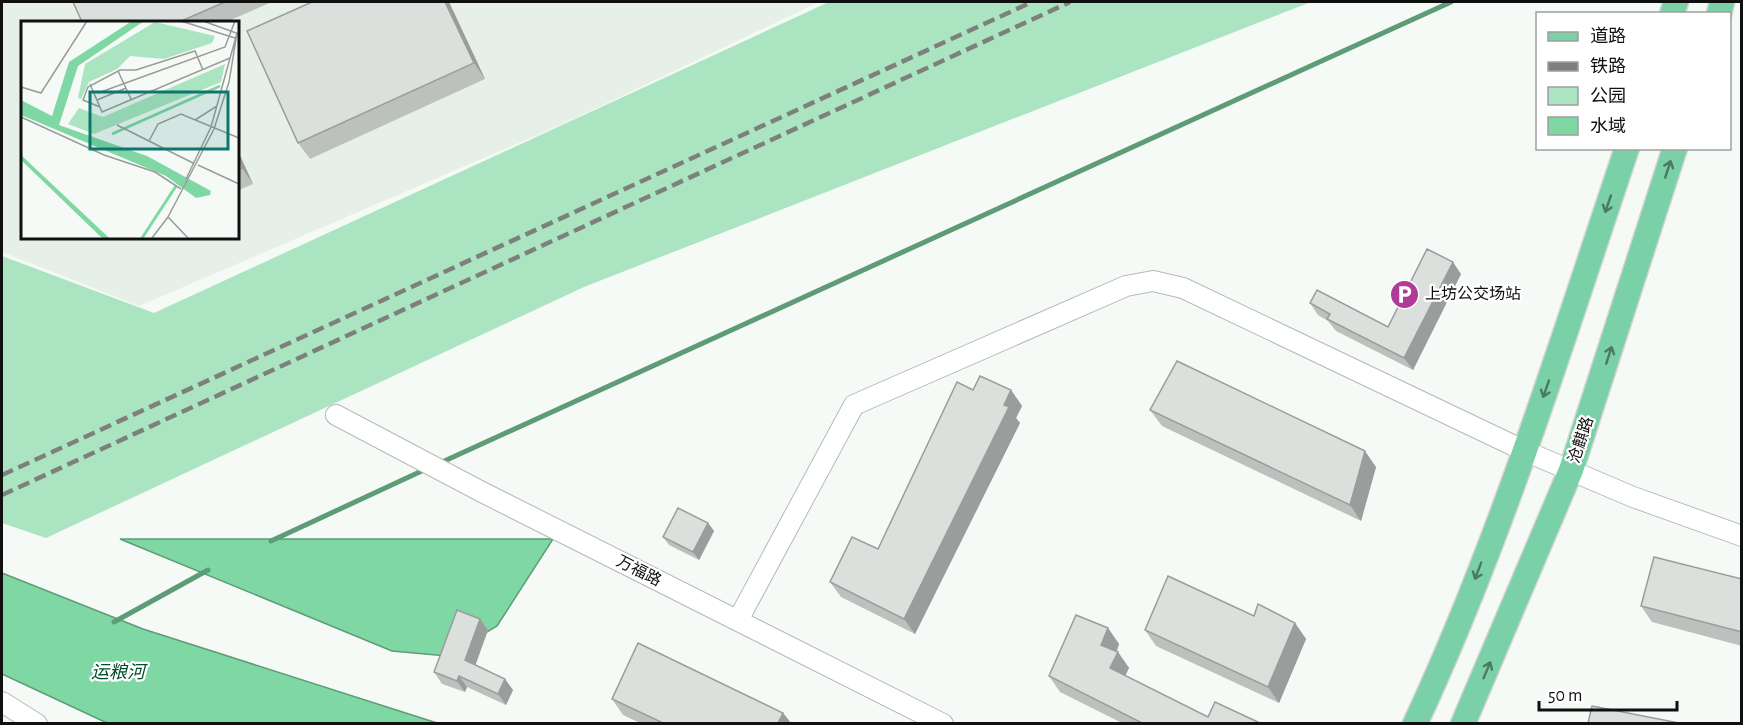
<svg xmlns="http://www.w3.org/2000/svg" width="1743" height="725" font-family="'Alegreya Sans','Noto Sans SC',sans-serif">
<style>
.built{fill:#e6f0e9;fill-rule:evenodd}
.green{fill:#abe4c0}
.water{fill:#7fd8a3;stroke:#5d9c77;stroke-width:1.5}
.lines{fill:none;stroke-linecap:round;stroke-linejoin:round}
.stream{stroke:#5d9c77;stroke-width:5}
.minor-casing{stroke:#b6bab8;stroke-width:22}
.major-casing{stroke:#d4d4d4;stroke-width:27}
.minor{stroke:#fff;stroke-width:20}
.major{stroke:#7ad0a7;stroke-width:24}
.rail{stroke:#7e807e;stroke-width:4.5;stroke-dasharray:12 6;stroke-linecap:butt}
.wall{fill:#bdc1be}
.shaded-wall{fill:#9a9d9b}
.building{fill:#dce0dd;stroke:#9a9d9b;stroke-width:1.5}
.oneway{stroke:#4a7a63}
.labels{text-anchor:middle;dominant-baseline:central;stroke-width:4.5;stroke-linejoin:round;paint-order:stroke}
.poi-label{font-size:16px;fill:#0f100f;stroke:#fff;text-anchor:start}
.street-label{font-size:16px;fill:#0f100f;stroke:#fff}
.water-label{font-size:18px;font-style:italic;fill:#014c2b;stroke:#fff}
.inset-river{fill:none;stroke:#7fd8a3;stroke-width:3}
.inset-road{fill:none;stroke:#9a9c9a;stroke-width:1.5}
.view{fill:#0f766e;fill-opacity:0.15;stroke:#0f766e;stroke-width:3}
.inset-edge{fill:none;stroke:#0f100f;stroke-width:3}
</style>
<rect width="100%" height="100%" fill="#f6faf7"/>
<path class="built" d="M2,2h817l-258,123 -422,181 -137,-54zM22,22h215v215h-215z"/>
<polygon class="green" points="829,2 1311,2 584,287 46,538 2,523 2,256 154,313"/>
<g class="water">
<polygon points="120,539 553,539 497,626 447,656 392,651"/>
<polygon points="2,573 143,629 437,723 107,723 2,674"/>
</g>
<g class="lines">
<g class="stream">
<polyline points="440,463 1451,2"/>
<polyline points="271,541 426,469"/>
<polyline points="114,622 208,570"/>
</g>
<defs>
<g id="minor">
<polyline points="336,415 482,492 943,724"/>
<polyline points="738,620 854,405 1126,286 1153,281 1183,288 1525,451 1633,497 1742,536"/>
<polyline points="2,702 37,724"/>
</g>
<g id="major">
<polyline points="1672,14 1676,2"/>
<polyline points="1719,14 1722,2"/>
<path d="M1415,724c86,-184 147,-383 212,-576"/>
<polyline points="1463,724 1571,470 1675,148"/>
</g>
</defs>
<use href="#minor" class="minor-casing"/>
<use href="#major" class="major-casing"/>
<use href="#minor" class="minor"/>
<use href="#major" class="major"/>
<g class="rail">
<polyline points="2,475 1032,2"/>
<polyline points="2,495 1070,2"/>
</g>
</g>
<g class="wall">
<polygon points="73,2 272,2 226,22 82,22"/>
<polygon points="449,2 485,79 310,159 298,143"/>
<polygon points="237,149 253,184 237,191"/>
<polygon points="1461,274 1413,370 1336,331 1328,321 1318,315 1310,303 1388,327"/>
<polygon points="973,390 1011,390 1022,406 1016,418 1020,423 915,634 841,597 830,582 878,549"/>
<polygon points="1150,410 1376,467 1361,521 1162,426"/>
<polygon points="708,523 714,531 699,560 669,545 663,537"/>
<polygon points="1742,579 1742,646 1652,622 1641,606"/>
<polygon points="1254,616 1295,623 1306,639 1279,703 1156,646 1145,630"/>
<polygon points="480,619 488,630 475,665 505,679 513,690 506,705 467,687 465,692 442,684 434,672"/>
<polygon points="1108,628 1119,644 1117,651 1129,668 1125,676 1208,717 1260,723 1122,723 1060,692 1049,676"/>
<polygon points="612,699 783,713 791,723 640,723 623,715"/>
</g>
<g class="shaded-wall">
<polygon points="445,2 449,2 485,79 474,63"/>
<polygon points="237,149 253,184 242,168 237,158"/>
<polygon points="1453,262 1461,274 1413,370 1404,358"/>
<polygon points="1011,390 1022,406 1016,418 1020,423 915,634 904,619"/>
<polygon points="1365,451 1376,467 1361,521 1350,505"/>
<polygon points="708,523 714,531 699,560 693,552"/>
<polygon points="480,619 488,630 473,672 465,660"/>
<polygon points="1295,623 1306,639 1279,703 1268,687"/>
<polygon points="1108,628 1119,644 1113,661 1101,645"/>
<polygon points="1118,652 1129,668 1121,684 1110,668"/>
<polygon points="459,676 467,687 465,692 457,681"/>
<polygon points="505,679 513,690 506,705 498,694"/>
<polygon points="783,713 791,723 778,723"/>
</g>
<g class="building">
<polygon points="73,2 225,2 179,22 82,22"/>
<polygon points="312,2 445,2 474,63 298,143 247,31"/>
<polygon points="237,158 242,168 237,170"/>
<polygon points="1427,249 1453,262 1404,358 1327,319 1330,314 1310,303 1317,290 1388,327"/>
<polygon points="1177,361 1365,451 1350,505 1150,410"/>
<polygon points="980,376 1011,390 1004,405 1009,407 904,619 830,582 852,537 878,549 957,382 973,390"/>
<polygon points="678,508 708,523 693,552 663,537"/>
<polygon points="1654,557 1742,579 1742,632 1641,606"/>
<polygon points="1168,576 1254,616 1258,604 1295,623 1268,687 1145,630"/>
<polygon points="457,610 480,619 465,660 505,679 498,694 459,676 457,681 434,672"/>
<polygon points="1076,615 1108,628 1101,645 1118,652 1110,668 1208,717 1215,702 1260,723 1142,723 1049,676"/>
<polygon points="638,643 783,713 778,723 663,723 612,699"/>
<polygon points="1592,706 1679,723 1588,723"/>
</g>
<defs><path id="oneway-shaft" d="M-6 0H5M1.5-3L5.5 0L1.5 3" fill="none" stroke-width="1.6" stroke-linecap="round" stroke-linejoin="round" transform="scale(1.5)"/></defs>
<g class="oneway">
<use href="#oneway-shaft" transform="translate(1668 169) rotate(-72)"/>
<use href="#oneway-shaft" transform="translate(1608 204) rotate(109)"/>
<use href="#oneway-shaft" transform="translate(1609 355) rotate(-72)"/>
<use href="#oneway-shaft" transform="translate(1546 389) rotate(109)"/>
<use href="#oneway-shaft" transform="translate(1478 571) rotate(111)"/>
<use href="#oneway-shaft" transform="translate(1487 670) rotate(-67)"/>
</g>
<defs>
<symbol id="parking-disc" viewBox="-11 -11 22 22"><circle r="9.5" fill="#af3d98" stroke="#fff"/><path d="M-3.5-5.5H1a3.5 3.5 0 0 1 0 7H-1V5.5H-3.5ZM-1-3.4V-.6H.8a1.4 1.4 0 0 0 0-2.8Z" fill="#fff"/></symbol>
</defs>
<g fill-rule="evenodd">
<use href="#parking-disc" x="1388" y="278" width="33" height="33"/>
</g>
<g class="labels">
<g class="poi-label">
<text x="1425" y="294">上坊公交场站</text>
</g>
<g class="street-label">
<text transform="translate(1581 440) rotate(-72)">沧麒路</text>
<text transform="translate(639 571) rotate(27)">万福路</text>
</g>
<g class="water-label">
<text x="118" y="673">运粮河</text>
</g>
</g>
<g transform="translate(21 21)">
<rect width="218" height="218" fill="#f6faf7"/>
<path d="M134,1l60,14 -3,7 -48,16 -34,-3 -13,13 -28,13 -8,17 -3,-1 7,-34zM204,43l-4,18 -127,52 -26,-10 11,-16 24,9z" fill="#abe4c0"/>
<path d="M111,0h12l-66,45 -19,59 88,31 64,35 -1,4 -14,3 -30,-22 -145,-61v-15l31,16 17,-54zM0,134l84,79 4,4h-7l-81,-78z" fill="#7fd8a3"/>
<path class="inset-river" d="M91,113l108,-48M121,217l34,-52"/>
<path class="inset-road" d="M160,0l54,17M182,0l36,13M97,50l13,28M69,63l12,28 128,-54M0,66l20,6 46,-72M77,72l127,-46 10,-26M76,79l29,-12M79,86l-17,-7 5,-13 32,-17h16l59,-19 8,19M0,96l83,38 51,17 26,17M174,99l22,-14M96,104l76,38M128,120l9,-17 23,-10 58,24M177,144l41,19M165,158l25,-52 26,-94M147,196l46,-88 15,-47 8,-49M131,217l16,-21 20,21"/>
<path class="view" d="M69,71h138v57h-138z"/>
<rect width="218" height="218" class="inset-edge"/>
</g>
<rect width="1743" height="725" fill="none" stroke="#0f100f" stroke-width="6"/>
<rect x="1536" y="12" width="195" height="138" fill="#ffffff" stroke="#9f9f9f" stroke-width="1.5"/>
<rect x="1548" y="32" width="30" height="9" fill="#7ad0a7" stroke="#9f9f9f" stroke-width="1.5"/>
<text x="1590" y="42" font-size="18" fill="#0f100f">道路</text>
<rect x="1548" y="62" width="30" height="9" fill="#7e807e" stroke="#9f9f9f" stroke-width="1.5"/>
<text x="1590" y="72" font-size="18" fill="#0f100f">铁路</text>
<rect x="1548" y="87" width="30" height="18" fill="#abe4c0" stroke="#9f9f9f" stroke-width="1.5"/>
<text x="1590" y="102" font-size="18" fill="#0f100f">公园</text>
<rect x="1548" y="117" width="30" height="18" fill="#7fd8a3" stroke="#9f9f9f" stroke-width="1.5"/>
<text x="1590" y="132" font-size="18" fill="#0f100f">水域</text>
<path d="M1539 701v9h138v-9" fill="none" stroke="#0f100f" stroke-width="3"/>
<text x="1548" y="701" font-size="18" fill="#0f100f" stroke="#ffffff" stroke-width="4.5" paint-order="stroke">50 m</text>
</svg>
